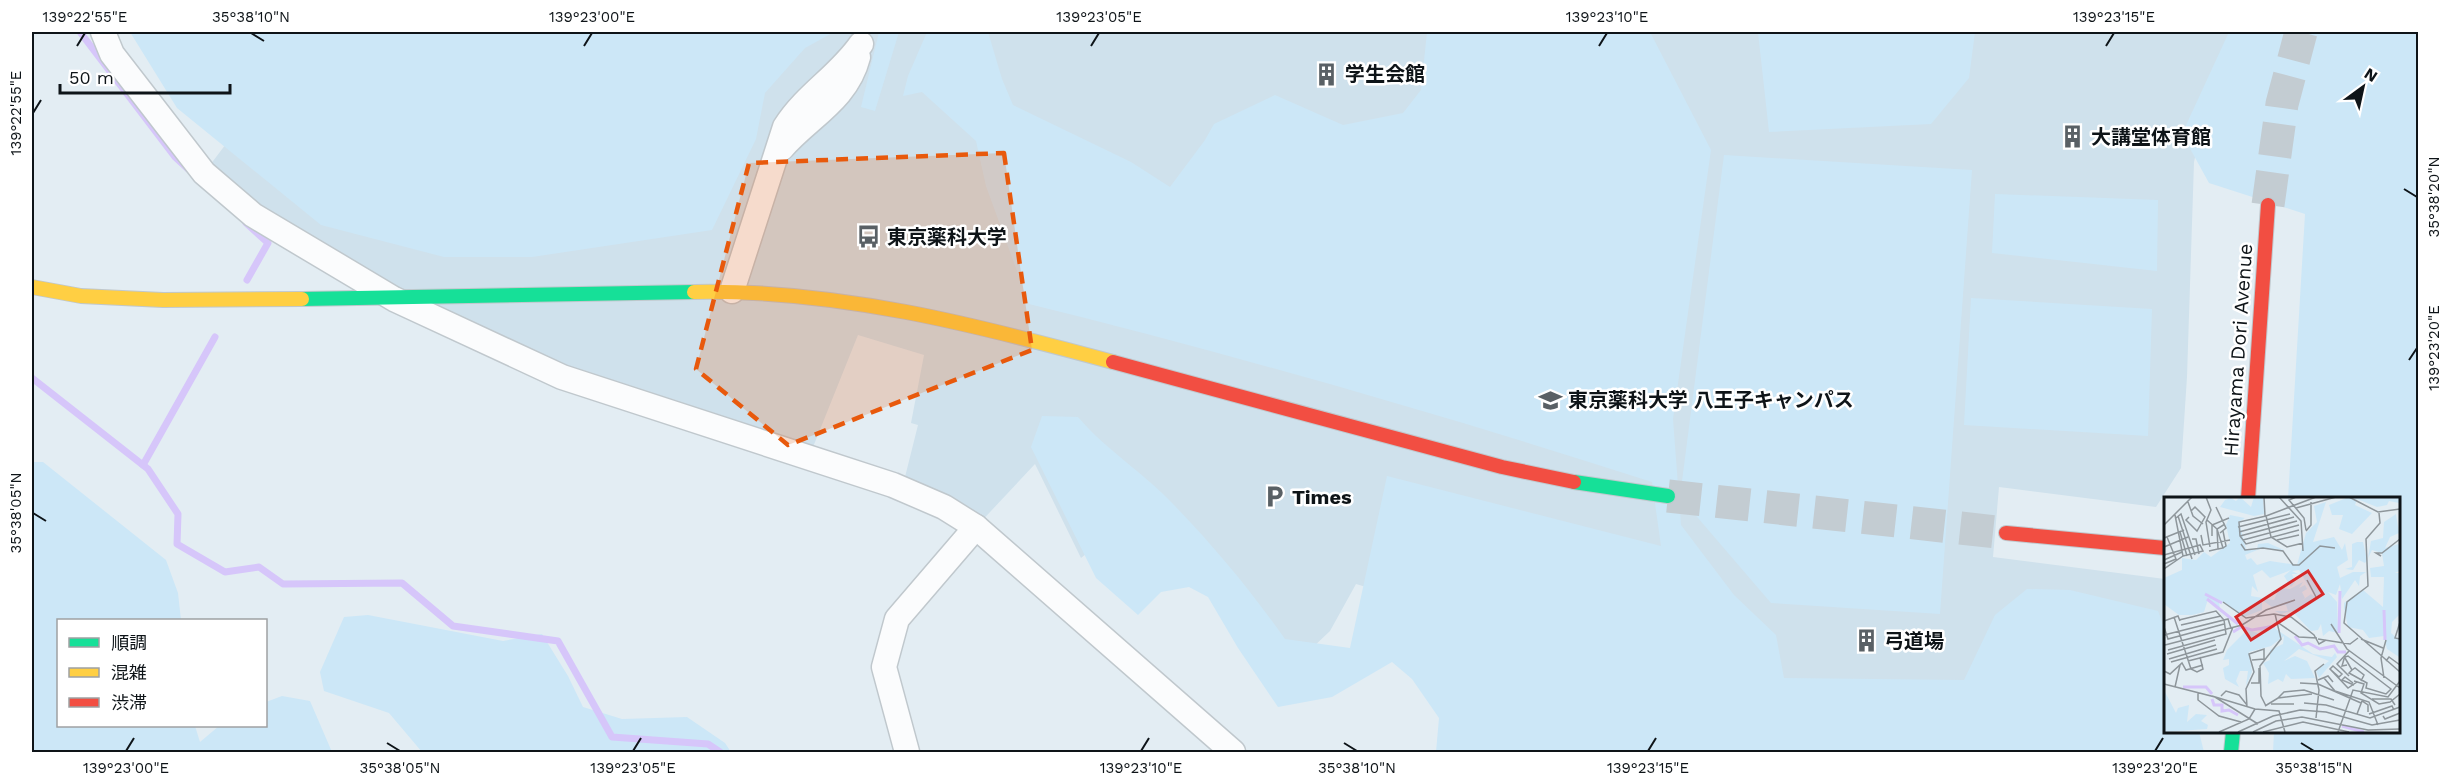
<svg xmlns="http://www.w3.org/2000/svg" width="2450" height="784" font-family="'Work Sans','Noto Sans JP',sans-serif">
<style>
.built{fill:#cfe1ec}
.green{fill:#cce7f7}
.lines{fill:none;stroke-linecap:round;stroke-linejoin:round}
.stream{stroke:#d6c6fa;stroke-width:7}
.secondary-tunnel{stroke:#c3ccd2;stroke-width:33;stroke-dasharray:33 16;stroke-linecap:butt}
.street-casing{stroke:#c0c8cd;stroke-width:27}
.fast-casing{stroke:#c0c8cd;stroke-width:16}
.slow-casing{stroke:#c0c8cd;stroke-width:16}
.jam-casing{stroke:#c0c8cd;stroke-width:16}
.street{stroke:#fbfcfd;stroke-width:24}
.fast{stroke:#16e098;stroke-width:14}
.slow{stroke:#ffcf43;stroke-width:14}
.jam{stroke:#f24e42;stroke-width:14}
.marked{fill:#e8590c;fill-opacity:0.2;stroke:#e8590c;stroke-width:4.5;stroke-dasharray:12 8;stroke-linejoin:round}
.ticks{fill:none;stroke:#0e1418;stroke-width:2}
.labels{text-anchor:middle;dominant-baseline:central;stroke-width:5;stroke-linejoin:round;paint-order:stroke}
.poi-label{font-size:20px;font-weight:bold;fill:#0e1418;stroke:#fff;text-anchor:start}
.street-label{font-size:20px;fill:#0e1418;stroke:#fff}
.inset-river{fill:none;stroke:#d6c6fa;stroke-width:3}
.inset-road{fill:none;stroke:#8e969b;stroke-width:1.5}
.view{fill:#d62828;fill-opacity:0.15;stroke:#d62828;stroke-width:3}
.inset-edge{fill:none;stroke:#0e1418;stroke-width:3}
.neatline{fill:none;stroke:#0e1418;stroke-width:2}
.ticks-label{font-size:15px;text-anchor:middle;fill:#0e1418}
</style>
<rect width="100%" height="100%" fill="#e3edf3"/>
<polygon class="built" points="256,32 2230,32 2209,96 2194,162 2187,377 2181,468 2156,507 1999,487 1993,557 2165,579 2165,634 2013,703 1624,663 1356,584 1330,631 1271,687 1150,502 1081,558 1035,464 976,527 902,489 918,425 911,423 924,355 858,335 809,457 440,322 204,173 235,132"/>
<g class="green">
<polygon points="130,32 834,32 805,48 765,93 756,139 712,230 532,257 444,257 321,225 177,108"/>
<polygon points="879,32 899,32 875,111 861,107"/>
<path d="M927,32h61l14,47 11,26 118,57 39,25 35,-47 9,-16 61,-29 68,30 60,-12 18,-23 6,-58h223l61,118 -38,269 8,106 53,70 42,40 8,43 180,2 31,-65 32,-26 43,1 88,21 7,19v102h34l5,20h-768l3,-34 -27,-39 -20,-17 -60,35 -54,10 -40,-59 -30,-51 -19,-10 -28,5 -23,23 -42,-37 -65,-131 11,-31 36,1c28,33 66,56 95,87 41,42 78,87 112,135l65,9 37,-172 274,70 -9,-64c-205,-66 -413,-126 -623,-178l-43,-118 -10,-45 -54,-49 -19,4 5,-20z"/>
<polygon points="1758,32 1975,32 1969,78 1931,124 1769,132"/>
<polygon points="2229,32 2418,32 2418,752 2273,752 2274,732 2398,732 2398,499 2288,499 2305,214 2209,183 2182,134"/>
<polygon points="1724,155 1972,170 1940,614 1771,603 1680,497"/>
<polygon points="1995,194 2158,200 2157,271 1992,253"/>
<polygon points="1971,298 2152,309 2148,436 1964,425"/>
<polygon points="32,462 43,462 166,560 178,593 181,620 58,620 58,726 195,726 200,742 219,726 266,726 266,702 282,696 310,701 332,752 32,752"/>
<polygon points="368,615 503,641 542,634 568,676 583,707 622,719 687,717 725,743 731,752 422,752 389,713 324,691 320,672 344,617"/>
</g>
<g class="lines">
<g class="stream">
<polyline points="80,32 175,157 188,169"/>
<polyline points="246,223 268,243 247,280"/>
<polyline points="32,378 148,469 178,514 177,544 225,572 259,567 283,584 402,583 453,626 558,641 612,737 708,744 720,752"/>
<polyline points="143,465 215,337"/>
</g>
<g class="secondary-tunnel">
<polyline points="2268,205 2282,104 2301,32"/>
<polyline points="1668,496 2006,533"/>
</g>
<defs>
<g id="street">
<polyline points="103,32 112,54 204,173 253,215 394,299 562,377 893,485 944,507 976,527 1233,752"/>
<path d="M782,148c27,-31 65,-48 76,-91"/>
<path d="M732,291l53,-164c21,-33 54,-51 76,-83"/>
<polyline points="907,752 884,667 897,619 976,527"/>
</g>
<g id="fast">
<polyline points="302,299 694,292"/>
<polyline points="1574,482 1668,496"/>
<polyline points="2231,752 2233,732"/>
</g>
<g id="slow">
<polyline points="32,287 81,296 163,300 302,299"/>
<path d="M694,292c143,-3 283,33 419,70"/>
</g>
<g id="jam">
<polyline points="1113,362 1502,467 1574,482"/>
<polyline points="2248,499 2268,205"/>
<polyline points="2006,533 2165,548"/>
</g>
</defs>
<use href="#street" class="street-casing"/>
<use href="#fast" class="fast-casing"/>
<use href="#slow" class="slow-casing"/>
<use href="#jam" class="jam-casing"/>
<use href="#street" class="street"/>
<use href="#fast" class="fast"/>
<use href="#slow" class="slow"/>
<use href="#jam" class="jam"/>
</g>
<path class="marked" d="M1004,153l28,197 -244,95 -92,-76 53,-206z"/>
<path class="ticks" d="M251,33l13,8M77,46l8,-13M584,46l8,-13M1091,46l8,-13M1599,46l8,-13M2106,46l8,-13M33,113l8,-13M2404,189l13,8M2409,360l8,-12M33,513l13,8M387,743l13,8M1344,743l13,8M2301,743l13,8M126,751l8,-13M633,751l8,-13M1141,751l8,-13M1648,751l8,-13M2155,751l8,-13"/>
<defs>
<symbol id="building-bare" viewBox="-9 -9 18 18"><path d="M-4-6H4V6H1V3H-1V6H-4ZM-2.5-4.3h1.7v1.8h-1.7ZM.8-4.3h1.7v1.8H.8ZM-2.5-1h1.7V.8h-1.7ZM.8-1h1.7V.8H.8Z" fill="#596065" stroke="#fff" stroke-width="2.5" paint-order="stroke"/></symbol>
<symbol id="bus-bare" viewBox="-9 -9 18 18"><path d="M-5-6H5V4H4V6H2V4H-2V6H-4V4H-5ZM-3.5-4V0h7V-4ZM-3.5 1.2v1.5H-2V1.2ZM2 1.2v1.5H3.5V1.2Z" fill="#596065" stroke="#fff" stroke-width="2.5" paint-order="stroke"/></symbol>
<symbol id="university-bare" viewBox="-9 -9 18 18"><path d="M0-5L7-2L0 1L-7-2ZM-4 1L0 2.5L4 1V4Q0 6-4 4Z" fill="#596065" stroke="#fff" stroke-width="2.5" paint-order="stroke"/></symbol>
<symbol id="parking-bare" viewBox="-9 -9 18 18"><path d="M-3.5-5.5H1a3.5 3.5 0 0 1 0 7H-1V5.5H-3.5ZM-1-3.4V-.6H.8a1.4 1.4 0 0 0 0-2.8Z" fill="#596065" stroke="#fff" stroke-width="2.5" paint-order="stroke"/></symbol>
</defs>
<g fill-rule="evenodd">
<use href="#building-bare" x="1310" y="58" width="33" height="33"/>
<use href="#building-bare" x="2056" y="120" width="33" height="33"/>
<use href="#bus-bare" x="852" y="220" width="33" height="33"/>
<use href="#university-bare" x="1534" y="384" width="33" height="33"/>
<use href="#parking-bare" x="1258" y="480" width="33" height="33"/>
<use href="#building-bare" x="1850" y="624" width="33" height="33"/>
</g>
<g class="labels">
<g class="poi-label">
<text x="1345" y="74">学生会館</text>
<text x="2091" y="137">大講堂体育館</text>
<text x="887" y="237">東京薬科大学</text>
<text x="1568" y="400">東京薬科大学 八王子キャンパス</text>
<text x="1292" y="497">Times</text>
<text x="1884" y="641">弓道場</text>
</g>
<g class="street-label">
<text transform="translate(2238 350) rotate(-86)">Hirayama Dori Avenue</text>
</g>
</g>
<g transform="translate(2164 497)">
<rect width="236" height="236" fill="#e3edf3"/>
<path d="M76,0l11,10 3,-10h9l1,17 -10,2 -34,-9 5,-7 6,-2 5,3zM185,0h50v6l-10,-2 -2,4 -10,2 -20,-8 -2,6 17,8 -20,21 -13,-5 4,-14h-11l-3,-10zM162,5l-13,40 21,-5 8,13 3,-7 3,17 -11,7 3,11 13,-6h13l-6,4 -1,10 -4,-6 -13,19 -2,-15 -4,11 -8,-3 9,10 1,31 -9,-2 -6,5 -2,-12 -3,6 -7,1 -19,-20 -11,3 -6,-3h13l-2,-6 -14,2 -10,-7v10l-18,7 -21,-15h-4l1,7 -12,-10 -4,13 -12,3h-13l-15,-11v-26l18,-8v-12l14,2 8,-8 7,5 19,-14 -4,-18 4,-10 15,3 -6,4 7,27 11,1 1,-6 10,-1 16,7 -22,-2 -17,7 2,5 4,-2 6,7 13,-4 27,4 9,-32 11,-11 -3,-16zM98,73l8,8 21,-8 -7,6 7,11 4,-5 -3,-8h6l-6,-3 7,-1 16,27 -4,-3 -11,8 5,-4 -3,-6 5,-3 -2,-4 -6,3 4,-6 -13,7 -11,-1 -5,12 -23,-4 1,-10 6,6 -5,-17zM232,17l3,19 -9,4 -5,11 14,-4v27l-4,2h4v42l-7,7 -1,11 8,7v17l-12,-8 -3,-13 -15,2 -6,-8 -15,-3 -4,-19v-5l19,-13 20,17 1,-30h-13l-1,-9 14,-2 -2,-13 -10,-3 -4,8 3,-17 12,-3 1,-16zM193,45h6l4,18 -2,3 -6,-3 -6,10 -8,-1 7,-2v-23zM106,128l43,29 19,3 3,-4 2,4 -18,21 -3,-7 13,-10 -30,-12 -15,12 11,-5 12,5 8,17 -24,1 -5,-5 -3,8 -5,-3 -10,5 1,-11 -6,-10 7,-3v-10l13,-6 1,-8 -13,10 -22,6 3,20 -6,14 2,-15h-8l-4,10 3,6 -14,-8 -2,-11 6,-3v-6l-6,1 4,-10 20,-20 18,5 -7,-6zM0,193l12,23 2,-5 11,-3 -2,17 9,-8 11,1 -6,6 7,4 -1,4 -43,3z" fill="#cce7f7" fill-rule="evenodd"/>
<path class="inset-river" d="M41,97l17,9M43,102l31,25M220,113l1,30M69,135l8,-5 11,3 23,-4M175,136l1,-42M131,139l7,9 6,-2 12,6 14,-3 4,6h8M19,190h23l6,7M48,202l2,6h8v6l7,-1 9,5M178,229l22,6"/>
<path class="inset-road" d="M42,0l5,13 -5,12 4,25M100,0l1,19M115,0l22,24 2,30M132,0l-7,3 15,18 2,12M185,0l29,15 22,-3M24,5l5,14 10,8M52,10l10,21 -6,5M132,11l40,-11M215,16l1,10 -14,16 2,47 -21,16 -3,21 56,49M14,19l14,43M102,19l-27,6 1,14 6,8 53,-14M25,20l-3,3 11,11 8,-14 -10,-10 -4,4M12,21l5,-4 14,41M43,23l10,9 1,20 -9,2M0,28l28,-28M74,30l52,-13M142,34l5,-6v-23M16,35l7,24M75,35l55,-15M37,38l2,10 27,-5M48,39v-11l17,-7M76,39l57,-15M0,41l20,-8M28,42h4l3,15M79,43l56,-15M113,43l22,-5M139,46l-16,4 -16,-10 -5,-21 50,-19M77,47l4,6 18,-2 20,3 10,14h6l21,-19 15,2M0,50l24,-10M59,51l3,-2 -3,-15M54,52l5,-1 -6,-19 8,-5M0,58l36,-10 3,6 -20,5M217,59l-5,-3h6l18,-14M0,63l18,-8M0,67l12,-5 -9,-22M0,76v-4l19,-13 -8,-41M143,83l9,17M59,105l23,16 28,-4 17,3 23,18 5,9 7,-4M10,120l17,52 6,3 6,-3 -3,-12M0,124l14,-5 2,5M113,125l22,15 18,1M236,125l-5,16 5,1M167,127l16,25 53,39M17,128l40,-9M0,130l4,12 56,-15M0,138l64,-16 3,9M154,142l32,5 8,-6M197,142l22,9M1,148l77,-20 24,-15 29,-10M4,153l58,-16 -2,-14 -8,-9 -37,9M3,157l48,-14M181,161l7,12 -3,3 18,10 -1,5 20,6 5,-5 -43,-33 -3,1v1l-1,1 -2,7 5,-1M5,162l47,-14M24,164l35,-9 10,-25M222,164l3,-4 11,8M7,165l46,-13M169,169l9,8 -3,3 -9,-8zM166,172l18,19 9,-6M188,173l3,-2 9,7 -3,6M0,174l6,3 12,-11 4,7 17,-5M185,179l-12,-12 12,-13M160,181l11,13 34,11 9,23M220,181l-3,-20 5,-18M154,183l10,-4 5,6M190,184l10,3 -3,9 18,11 11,-2 10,-8M87,186h8v-15M136,186l18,1M189,186l-8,-6 -3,3 12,5M0,187l51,13 43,27M154,187l43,19M11,190l5,-22M34,195v8l21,16 22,6M48,199l43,13 24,2 6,21M57,199l5,-5 13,4 8,10M114,201l6,-6 20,-2 30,10M208,202h19l4,6M140,206l22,2 44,13 30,-11M107,207h23M101,209l13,-8 34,-4M102,209l-5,-10 -1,-30 21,-27 -6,-25M83,210l-1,-18 8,-17 -5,-18 15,-5v10l-12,1M193,217l5,-13 6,4v7M205,217l23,-8 2,4M219,219l2,3 15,-6M152,221l3,-28 -4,-19 9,-7M55,235l30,-13 6,-10M74,235l35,-16 27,-6 26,2 46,13 28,-5M89,235l23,-11 26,-4 66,13 32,-1M99,235l40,-10 46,10M174,235l15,-42 35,7 12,-16"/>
<path class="view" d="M144,74l15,23 -72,46 -15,-23z"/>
<rect width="236" height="236" class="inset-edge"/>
</g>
<rect width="2450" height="784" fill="none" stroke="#ffffff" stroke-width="66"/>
<rect x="57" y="619" width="210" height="108" fill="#ffffff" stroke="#9fa1a3" stroke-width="1.5"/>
<rect x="69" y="638" width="30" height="9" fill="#16e098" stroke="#9fa1a3" stroke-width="1.5"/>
<text x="111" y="649" font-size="18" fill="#0e1418">順調</text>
<rect x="69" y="668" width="30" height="9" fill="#ffcf43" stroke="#9fa1a3" stroke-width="1.5"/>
<text x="111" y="679" font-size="18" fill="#0e1418">混雑</text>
<rect x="69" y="698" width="30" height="9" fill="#f24e42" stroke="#9fa1a3" stroke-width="1.5"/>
<text x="111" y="709" font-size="18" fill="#0e1418">渋滞</text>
<g transform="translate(2363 87) rotate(33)" stroke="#ffffff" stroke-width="4.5" paint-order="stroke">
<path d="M0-4.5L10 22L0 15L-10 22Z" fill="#0e1418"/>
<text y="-9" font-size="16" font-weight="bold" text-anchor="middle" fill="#0e1418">N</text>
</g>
<path d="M60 84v9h170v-9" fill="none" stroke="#0e1418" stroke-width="3"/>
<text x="69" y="84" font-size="18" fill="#0e1418" stroke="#ffffff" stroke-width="4.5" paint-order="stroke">50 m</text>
<rect x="33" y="33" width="2384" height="718" class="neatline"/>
<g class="ticks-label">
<text x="85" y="22">139°22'55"E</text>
<text x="251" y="22">35°38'10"N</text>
<text x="592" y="22">139°23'00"E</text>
<text x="1099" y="22">139°23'05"E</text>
<text x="1607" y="22">139°23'10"E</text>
<text x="2114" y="22">139°23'15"E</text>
<text transform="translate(16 113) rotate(-90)" y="5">139°22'55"E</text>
<text transform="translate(2434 197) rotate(-90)" y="5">35°38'20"N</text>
<text transform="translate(2434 348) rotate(-90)" y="5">139°23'20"E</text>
<text transform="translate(16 513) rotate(-90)" y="5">35°38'05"N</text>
<text x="126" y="773">139°23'00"E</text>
<text x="400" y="773">35°38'05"N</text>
<text x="633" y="773">139°23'05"E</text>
<text x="1141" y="773">139°23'10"E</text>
<text x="1357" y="773">35°38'10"N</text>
<text x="1648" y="773">139°23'15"E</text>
<text x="2155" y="773">139°23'20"E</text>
<text x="2314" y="773">35°38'15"N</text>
</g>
</svg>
